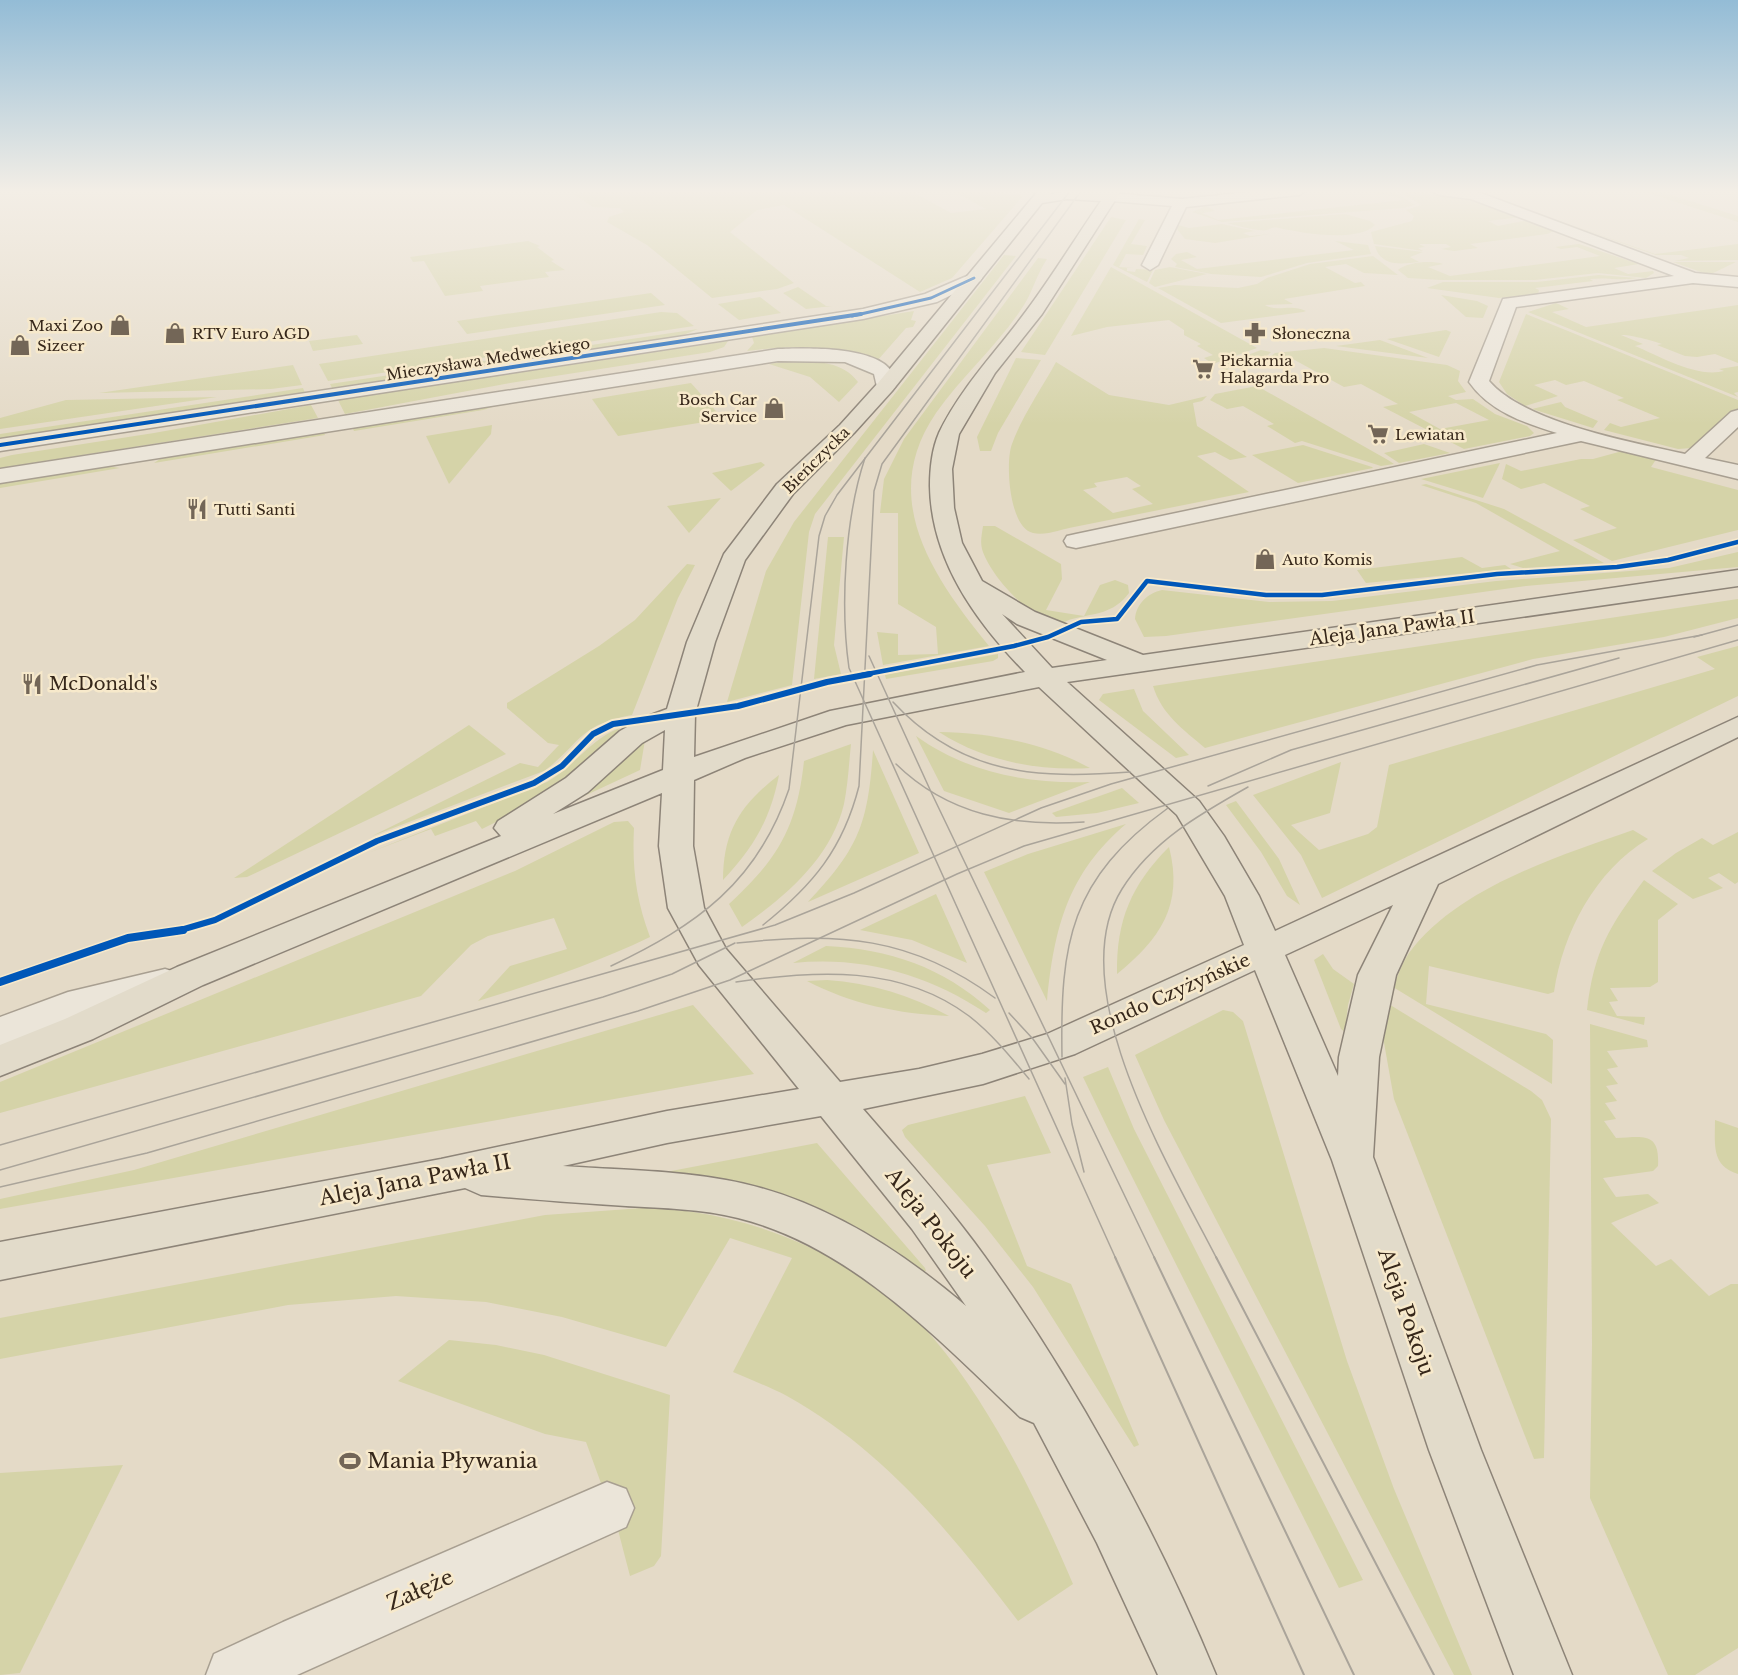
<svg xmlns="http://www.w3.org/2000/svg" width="1738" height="1675" font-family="'Libre Baskerville',serif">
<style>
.green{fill:#d5d3a8;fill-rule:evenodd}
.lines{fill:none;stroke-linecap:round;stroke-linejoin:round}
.minor-casing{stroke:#a89f91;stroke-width:3}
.major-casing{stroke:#8d8478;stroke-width:3}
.minor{fill:#ebe5d9;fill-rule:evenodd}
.major{fill:#e2dbca;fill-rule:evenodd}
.tram-far1{stroke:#aaa49a;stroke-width:1.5}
.tram{stroke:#aaa49a;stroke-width:2}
.cycleway-far4-casing{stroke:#f7e9cb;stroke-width:4.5}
.cycleway-far3-casing{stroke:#f7e9cb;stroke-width:6}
.cycleway-far2-casing{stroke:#f7e9cb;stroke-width:8}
.cycleway-far1-casing{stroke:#f7e9cb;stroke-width:10}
.cycleway-casing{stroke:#f7e9cb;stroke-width:11}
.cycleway-far4{stroke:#0057b8;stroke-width:3}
.cycleway-far3{stroke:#0057b8;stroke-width:4}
.cycleway-far2{stroke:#0057b8;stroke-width:4.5}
.cycleway-far1{stroke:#0057b8;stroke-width:6}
.cycleway{stroke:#0057b8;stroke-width:8}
.labels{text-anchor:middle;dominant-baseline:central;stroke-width:5;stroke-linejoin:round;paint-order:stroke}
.far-poi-label{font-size:15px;fill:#36271a;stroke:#f7e9cb;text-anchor:start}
.far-street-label{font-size:15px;fill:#36271a;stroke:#f7e9cb}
.street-label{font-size:18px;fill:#36271a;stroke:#f7e9cb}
.poi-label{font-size:18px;fill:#36271a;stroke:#f7e9cb;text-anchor:start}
.near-street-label{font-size:21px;fill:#36271a;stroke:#f7e9cb}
.near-poi-label{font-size:21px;fill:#36271a;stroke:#f7e9cb;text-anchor:start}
</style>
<rect width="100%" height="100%" fill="#e4dac7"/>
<g class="green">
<polygon points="597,191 846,191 827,197 853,191 911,191 951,213 986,209 953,191 985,191 1023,196 952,278 920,292 784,205 757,210 730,232 794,283 777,289 712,298 647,245 607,222 609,217 624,212 620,208 593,207 574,194"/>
<path d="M1366,191h26l23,14 -12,3 -181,14 -30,-10 14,-6 9,5 -13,2 16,7 186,-20c-14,-7 -25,-4 -38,-9z"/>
<polygon points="1399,191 1466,197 1521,217 1488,221 1498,226 1528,220 1556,230 1547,234 1470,244 1478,248 1454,251 1441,249 1451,247 1446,244 1419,244 1425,247 1418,248 1423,251 1374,244 1371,232 1412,221 1414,216 1406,210 1421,205"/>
<polygon points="1642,191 1658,191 1738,216 1738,222"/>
<polygon points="1517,206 1655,254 1738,244 1738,260 1674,261 1689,258 1681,255 1656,255"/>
<path d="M1345,214l25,7 5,4c-18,18 -73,8 -96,3 -10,-2 -9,4 -20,2 -10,-1 -21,-4 -32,-7z"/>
<polygon points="1111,217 1126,220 1045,355 1021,352"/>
<polygon points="1139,219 1145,220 1131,244 1147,246 1143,255 1126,254 1119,267 1133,268 1127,268 1127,271 1135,272 1136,269 1153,270 1147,282 1113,265"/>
<polygon points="1222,224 1255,231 1243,233 1250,236 1270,234 1215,243 1185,239 1177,229 1178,225 1189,228"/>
<polygon points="528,241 540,246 537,247 554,260 551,261 565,270 545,272 549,277 480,286 483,291 445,296 424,261 413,262 410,257"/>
<polygon points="1335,241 1368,245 1371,254 1307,263 1261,277 1211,274 1175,267 1177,264 1171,259 1176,254 1187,252 1197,257 1181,260 1197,269 1354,250"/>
<path d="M1579,244l60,20 -25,4 14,6 25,-3 1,2 -8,5 -48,-5 -63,7h-94l-33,-2 -10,-8c9,-8 34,-10 45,-6l-15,3 22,9 150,-20 -23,-9 -16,2 -6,-2z"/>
<path d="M1375,246l48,6 -13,5 9,5c-18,2 -38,5 -44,-16z"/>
<polygon points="1004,255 1016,256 815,514 809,532 792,685 727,702 766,571 794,522"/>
<path d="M1373,256l25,19 -34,-2 -18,-9 -21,3 30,16 6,-1 4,4 -81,13 9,5 -28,1c13,8 25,-2 41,6l-3,1 -82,11 -63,-35 17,-3 63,3 19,-4 10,-6 43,-14z"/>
<path d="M1038,258l9,1c-11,16 -15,36 -27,52 -25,37 -59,66 -84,102 -59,86 -2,165 53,233l-106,19 -6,-33 21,2v21l40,-1 -2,-27 -38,-23v-91h-18l4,-34 20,-40z"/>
<polygon points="1673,262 1736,262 1709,275"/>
<polygon points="1111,267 1257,348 1213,364 1204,358 1213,355 1197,346 1201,344 1184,335 1184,330 1169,320 1107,327 1071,336"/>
<polygon points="1170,267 1207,274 1155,287 1149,283 1155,270"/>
<path d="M1599,275l38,3c-17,3 -30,-1 -47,1l3,2 -58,7 4,2 -1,4 -39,4 -72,-10 16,-6h94z"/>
<polygon points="798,287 826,306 832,306 806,309 783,293"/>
<polygon points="651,293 665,305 467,334 457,321"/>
<polygon points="1441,295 1477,301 1488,306 1483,318 1466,317"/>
<polygon points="760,297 781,313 739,320 718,304"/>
<path d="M1556,303l13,6 -17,3 34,15 152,-22v58l-23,-9 -18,3 -12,-1 -28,-11 5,-1c-7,-3 -34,-10 -41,-9l22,9 -8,2c26,11 62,32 89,25l-5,-2 19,-3v26l-4,1 4,4 -210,-85z"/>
<path d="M914,311l-3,9 5,1 -3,6 -7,1 -29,33c-43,-15 -85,-16 -130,-10l7,-8 -2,-6z"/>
<polygon points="661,312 677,313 694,326 328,381 319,364"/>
<polygon points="1526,314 1738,400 1738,410 1692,448 1678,449 1604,430 1610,423 1621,427 1660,418 1617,400 1624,398 1584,381 1566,385 1555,380 1534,385 1558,396 1525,406 1507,394 1499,382"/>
<polygon points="698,329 681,336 332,388 330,384"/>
<polygon points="1446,330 1451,332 1439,357 1387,339"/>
<polygon points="357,335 363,344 313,351 309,341"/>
<polygon points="1380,340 1428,358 1336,346"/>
<polygon points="728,341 724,347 710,352 510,383 345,414 338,400"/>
<path d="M1324,348l123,17 13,6 -2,10 8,11 -18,4 8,4 17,-1 22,15 32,12 7,7 -4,3 -66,13 -81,-42 15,-3 -37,-20 -17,3 -53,-29 -13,2 -7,-4 4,-3zM1456,403l33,17 -49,9 -31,-17z"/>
<polygon points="1261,350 1271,352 1267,356 1275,360 1227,368 1236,374 1233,375 1219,366"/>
<polygon points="1016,358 1041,360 998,433 991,451 980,451 977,437"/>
<path d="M788,361c24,0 54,-1 70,21l-19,20 -29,-25 -41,-13z"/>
<path d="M1056,362l53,33 60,10 38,-9 -5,5 -9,2 4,23 50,31 -17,3 -15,-8 -18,4 52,36 -175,35c-12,2 -28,9 -41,6 -24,-5 -28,-71 -21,-89 10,-28 30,-56 44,-82zM1127,477l14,9 -9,3 21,15 -40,9 -30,-23 14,-3 -3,-4z"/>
<polygon points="293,365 302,385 271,389 99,393"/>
<polygon points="691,383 723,419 618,436 592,399"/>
<polygon points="1257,386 1388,460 1394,464 1381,466 1302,441 1295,443 1267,426 1274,424 1243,406 1227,409 1210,400 1215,394"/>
<polygon points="303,388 305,393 0,439 0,434"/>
<polygon points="217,397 0,429 0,418 66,400"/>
<polygon points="507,402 483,410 354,431 352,427"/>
<polygon points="1561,402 1565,407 1598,421 1593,428 1532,409"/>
<polygon points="311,405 318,418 0,468 0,458 12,455 154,433"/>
<polygon points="492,425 491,434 449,484 426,436"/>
<polygon points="323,431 325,435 154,463 163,457"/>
<polygon points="1424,444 1450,453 1399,463 1384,453"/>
<polygon points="1303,445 1372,467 1373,468 1298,483 1252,455"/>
<polygon points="1626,450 1657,458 1651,467 1738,490 1738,530 1612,561 1573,540 1617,528 1580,509 1590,506 1544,483 1521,489 1502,479 1506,464 1521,471 1581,459 1593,459"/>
<polygon points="761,462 765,465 731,491 712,473"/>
<polygon points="1500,463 1483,498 1421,479"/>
<polygon points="107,466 120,468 0,488 0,483"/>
<polygon points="1426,484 1504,509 1604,563 1523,568 1510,564 1560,551 1476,503 1421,485"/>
<polygon points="721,498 689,533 667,506"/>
<path d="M983,526h12l66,38 1,15 -16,31 38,6 16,-31 15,-5 13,5 1,8c-16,21 -33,20 -57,26 -4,1 -9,4 -12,4 -29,-1 -71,-49 -78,-74 -2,-8 0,-15 1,-23z"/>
<polygon points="828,537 844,537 834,645 841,674 814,679"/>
<path d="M1738,552v15l-212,19 -360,50 -22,1 -9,-18c1,-15 13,-26 27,-29l107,12 63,-1 164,-20 173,-13z"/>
<polygon points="1462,557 1482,568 1505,565 1511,569 1366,583 1357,570"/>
<path d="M687,564l8,1 -17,33 -46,117c-55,10 -50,28 -88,56l-172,65 148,-73 18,4 21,-22 -11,-2 -41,-35v-5l92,-57 36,-26z"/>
<path d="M1738,599v19l-74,19 -131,22 -328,89c-22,-19 -43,-33 -52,-62z"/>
<polygon points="1738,646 1738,696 1322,898 1301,855 1253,795 1341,762 1330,813 1291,825 1319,850 1368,834 1377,827 1389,765 1715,669 1697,657"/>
<polygon points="998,654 998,658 993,661 886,679 885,675"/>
<polygon points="1134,689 1143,711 1189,755 1176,758 1099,700 1103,694"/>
<polygon points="469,725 506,754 247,877 234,878"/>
<path d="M620,728c-34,46 -87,76 -138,101l-6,-8 -41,15 -4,-7 -63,24 179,-71c27,-15 43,-43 73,-54z"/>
<path d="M939,732c53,1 104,11 151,36 -53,3 -106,-7 -151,-36z"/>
<path d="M916,736c52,37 111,48 174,46l-81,31 -65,-22z"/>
<polygon points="645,740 640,770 582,797 581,796"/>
<path d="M851,744c-2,19 -3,40 -7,60 -13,54 -58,92 -102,123l-13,-23c49,-45 68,-77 75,-143z"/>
<path d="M873,750l46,103 -111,49c51,-54 60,-78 65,-152z"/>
<path d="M779,775c-9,45 -25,72 -56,105 0,-49 18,-76 56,-105z"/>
<polygon points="1122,788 1139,803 1097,813 1056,817 1052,813"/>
<polygon points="1236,801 1279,859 1300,905 1287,896 1261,852 1226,805"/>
<path d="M628,821l6,7c-2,40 2,71 16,109 -56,27 -113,46 -172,64l32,-35 57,-17 -13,-31 -66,18 -17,9 -50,51 -421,117v-31l515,-211 99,-49z"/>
<path d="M1126,824c-58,49 -72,104 -79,177l-63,-129 44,-18z"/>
<path d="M1633,830l15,9c-53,32 -85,93 -94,153l-6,2 -119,-28 -3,38 120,30 7,6 -1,44 -159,-97c5,-11 9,-24 16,-34 48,-65 150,-97 224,-123z"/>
<polygon points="1738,832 1738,882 1735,884 1719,873 1708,878 1723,888 1693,899 1652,871 1676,853 1702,838 1713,845"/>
<path d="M1169,847c15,58 -9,92 -52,127 -1,-53 14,-89 52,-127z"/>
<path d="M1644,880l34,24 -20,16v62l-8,5 -40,1 8,13 -9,1 8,14 28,1 -1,8 -57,-15c7,-59 22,-83 57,-130z"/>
<polygon points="936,894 967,963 912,940 860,930"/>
<path d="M826,946c63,3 117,21 164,64l-4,3c-59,-39 -123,-57 -193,-50z"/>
<polygon points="1323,954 1333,969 1354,984 1348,1005 1345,1032 1341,1029 1314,960"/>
<path d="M827,980c44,3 83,15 122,36 -50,-2 -98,-12 -142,-35z"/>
<polygon points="1387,1003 1531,1091 1542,1100 1551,1119 1544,1458 1534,1459 1394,1099 1383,1037"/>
<polygon points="693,1005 754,1074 0,1209 0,1199 134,1170"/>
<polygon points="1223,1010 1233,1012 1243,1021 1347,1361 1394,1489 1472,1675 1454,1675 1164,1120 1135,1055"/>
<path d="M1590,1024l57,16 1,7 -41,4 11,16 -11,2 11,15 -12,2 11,15 -12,2 11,16 -12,2 12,17c27,-1 44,-7 42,28l-5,5 -50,7 13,19 32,-3 11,9 -48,20 45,43 15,-7 38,37 22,-12h7v364l-43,27h-27l-78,-177 2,-154z"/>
<polygon points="1108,1067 1134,1129 1363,1580 1339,1588 1109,1131 1083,1077"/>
<polygon points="1025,1096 1051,1153 987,1165 1027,1266 1071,1284 1139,1445 1134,1447 1033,1287 985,1226 905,1137 902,1130 908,1125"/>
<path d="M1715,1120l23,8v46c-27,-8 -23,-30 -23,-54z"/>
<polygon points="817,1143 925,1268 926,1271 920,1271 863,1232 837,1219 666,1172"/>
<path d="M643,1208c16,1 33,1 50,4 88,13 183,58 241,127 57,67 105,165 139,245l-55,37c-66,-87 -134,-171 -231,-225 -17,-9 -36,-16 -54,-24l59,-114 -62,-20 -64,109 -104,-30 -76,-15 -90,-6 -108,9 -288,54v-41l545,-103z"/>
<polygon points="449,1340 496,1345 544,1355 670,1395 661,1556 654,1566 630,1576 618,1530 586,1442 545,1434 398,1381"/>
<polygon points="123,1465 20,1673 0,1675 0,1473"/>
</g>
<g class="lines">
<defs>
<g id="minor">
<polygon points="1259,191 1306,191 1299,195 1186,207 1158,265 1150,270 1142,265 1172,206 1111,201 1104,197 1111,193 1182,199"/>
<path d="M1432,191l46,1 217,81 43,4v10l-45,-4 -177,24 -27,74c36,42 142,61 196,73l46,-42 7,-2v17l-33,31 33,7v14l-157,-38 -505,107 -9,-2 -3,-5 3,-5 9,-2 481,-101c-33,-10 -68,-22 -88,-51l34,-83 171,-23 -203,-77 -32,-4z"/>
<polygon points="974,273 980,275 982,278 980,281 937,302 863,319 0,451 0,439 863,309 925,294"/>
<path d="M778,349c27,-1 122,-5 117,38l-10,6 -7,-2 -4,-17 -29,-12 -67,-1 -778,122v-14z"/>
<polygon points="165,969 178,973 184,982 178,991 77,1017 0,1046 0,1017 68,992"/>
<polygon points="607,1482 626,1489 634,1508 626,1527 297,1675 206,1675 214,1654 283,1622"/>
</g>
<path id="major" d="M1038,191h14l-2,3 17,-3h54l-79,123 -47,59 -36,61 -7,35 2,39 8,35 20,38 53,31 108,43 595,-85v16l-671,96 132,119 25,35 35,60 16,35 463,-214v20l-300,147 -42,91 -17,82 -6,100 108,293 91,225h-58l-85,-225 -97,-290 -77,-190 -180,84 -92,30 -120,25c38,44 77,87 111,133 94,127 182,287 242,433h-58l-61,-132 -63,-120 -14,-6c-81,-77 -169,-171 -282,-199 -36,-9 -75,-10 -112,-12 -49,-3 -97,-7 -145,-11l-16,-7 -465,92v-38l441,-83 226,-48 132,-22 -100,-124 -31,-57 -9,-62 3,-53 -459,192 -110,54 -93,37v-31l65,-26 112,-52 324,-131 -7,-8 4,-7 68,-43 54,-47 23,-13 24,-9 20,-67 37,-88 53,-70 63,-59 38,-42zM1067,199l34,2c-25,36 -48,74 -74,109 -30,41 -66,77 -88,123 -7,16 -9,36 -9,53 1,74 46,136 95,186l-195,39 -136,46 1,-43 20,-72 30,-82 48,-66 61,-61 38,-42 150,-188zM1002,614l15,10 90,36 -55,8zM1039,687l138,128 48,81 19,49 -197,89 -65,20 -63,15 -79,13 -114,-133 -22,-41 -11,-62 1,-66 51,-22 101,-33zM665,730l-2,40 -110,44 35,-22 54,-49zM1393,905l-35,70 -19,82 -1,19 -53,-121zM821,1116l91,113 54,77c-69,-59 -150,-110 -240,-126 -53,-10 -109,-10 -163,-14l104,-23z"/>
</defs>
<use href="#minor" class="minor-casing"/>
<use href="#major" class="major-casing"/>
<use href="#minor" class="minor"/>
<use href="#major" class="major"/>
<g class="tram-far1">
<path d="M865,458c-20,60 -25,147 -16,210l267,591"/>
<polyline points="1694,637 1738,625"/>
<polyline points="869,656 932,794 1155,1259"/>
<path d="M893,702c68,73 143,77 237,70"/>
<path d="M896,764c52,51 118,63 188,58"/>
<polyline points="1208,786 1291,750 1619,658"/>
<path d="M763,925c50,-40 80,-76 96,-139l15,-295 8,-27 199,-273"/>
<path d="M737,943c101,-11 174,-7 258,55"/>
<path d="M611,966c86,-41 146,-83 178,-177l30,-253 6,-20 12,-21 233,-304"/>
<path d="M736,982c80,-12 165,-17 233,34 23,18 41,40 60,63"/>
<polyline points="1009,1013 1033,1039 1065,1084"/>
<path d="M1062,1057c-2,-115 8,-178 106,-249"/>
<polyline points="1065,1078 1072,1124 1084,1172"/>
<polyline points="0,1145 775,925 854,893 1041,808 1111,784 1537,665 1702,635"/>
<polyline points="0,1170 603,997 672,974 735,943"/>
<polyline points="0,1187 147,1153 638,1011 730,980 957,874 1024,846 1738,640"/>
<path d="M1217,1259c-46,-90 -157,-271 -95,-370 30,-48 78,-75 126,-102"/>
</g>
<g class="tram">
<polyline points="1115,1257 1304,1675"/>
<polyline points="1154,1257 1354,1675"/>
<polyline points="1216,1257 1434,1675"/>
</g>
<defs>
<polyline id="cycleway-far4" points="852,316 931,298 974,278"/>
<polyline id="cycleway-far3" points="0,445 861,314"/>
<polyline id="cycleway-far2" points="862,675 1014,646 1048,637 1081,622 1117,619 1147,581 1266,595 1322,595 1497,574 1617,567 1668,560 1738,542"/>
<polyline id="cycleway-far1" points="174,932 215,920 377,841 534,783 562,766 593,734 613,724 738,706 827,682 870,674"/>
<polyline id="cycleway" points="0,982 128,938 183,930"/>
</defs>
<use href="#cycleway-far4" class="cycleway-far4-casing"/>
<use href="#cycleway-far3" class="cycleway-far3-casing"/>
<use href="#cycleway-far2" class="cycleway-far2-casing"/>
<use href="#cycleway-far1" class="cycleway-far1-casing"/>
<use href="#cycleway" class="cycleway-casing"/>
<use href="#cycleway-far4" class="cycleway-far4"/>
<use href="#cycleway-far3" class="cycleway-far3"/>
<use href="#cycleway-far2" class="cycleway-far2"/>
<use href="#cycleway-far1" class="cycleway-far1"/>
<use href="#cycleway" class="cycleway"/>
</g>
<linearGradient id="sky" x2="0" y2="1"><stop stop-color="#93bcd6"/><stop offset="0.45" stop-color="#f3eee6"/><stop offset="1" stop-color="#f3eee6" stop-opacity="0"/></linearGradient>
<rect width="1738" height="425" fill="url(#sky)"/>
<defs>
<symbol id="shop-bare" viewBox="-9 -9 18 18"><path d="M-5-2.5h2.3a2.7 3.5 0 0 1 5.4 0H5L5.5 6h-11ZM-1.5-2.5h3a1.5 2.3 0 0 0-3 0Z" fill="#736657" stroke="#f7e9cb" stroke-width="2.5" paint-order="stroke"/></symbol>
<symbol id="pharmacy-bare" viewBox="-9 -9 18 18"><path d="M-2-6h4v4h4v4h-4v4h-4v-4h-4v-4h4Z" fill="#736657" stroke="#f7e9cb" stroke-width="2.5" paint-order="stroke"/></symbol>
<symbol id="supermarket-bare" viewBox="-9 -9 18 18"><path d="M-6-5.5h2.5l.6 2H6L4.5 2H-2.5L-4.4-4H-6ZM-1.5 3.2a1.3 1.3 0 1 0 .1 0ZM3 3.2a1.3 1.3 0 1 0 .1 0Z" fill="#736657" stroke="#f7e9cb" stroke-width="2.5" paint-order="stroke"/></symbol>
<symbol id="restaurant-bare" viewBox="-9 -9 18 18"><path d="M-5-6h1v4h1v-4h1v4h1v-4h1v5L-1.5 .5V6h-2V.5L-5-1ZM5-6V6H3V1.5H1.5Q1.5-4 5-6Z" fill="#736657" stroke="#f7e9cb" stroke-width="2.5" paint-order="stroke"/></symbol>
<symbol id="stadium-bare" viewBox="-9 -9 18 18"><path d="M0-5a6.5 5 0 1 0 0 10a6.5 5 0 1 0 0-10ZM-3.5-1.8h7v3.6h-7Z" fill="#736657" stroke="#f7e9cb" stroke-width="2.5" paint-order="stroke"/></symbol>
</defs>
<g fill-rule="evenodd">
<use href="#shop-bare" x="105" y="310" width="30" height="30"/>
<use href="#shop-bare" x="160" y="318" width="30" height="30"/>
<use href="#pharmacy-bare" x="1240" y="318" width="30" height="30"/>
<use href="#shop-bare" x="5" y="330" width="30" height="30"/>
<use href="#supermarket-bare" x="1188" y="354" width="30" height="30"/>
<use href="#shop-bare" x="759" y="393" width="30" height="30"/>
<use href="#supermarket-bare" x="1363" y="419" width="30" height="30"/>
<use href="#restaurant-bare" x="182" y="494" width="30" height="30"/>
<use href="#shop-bare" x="1250" y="544" width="30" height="30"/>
<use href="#restaurant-bare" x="17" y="669" width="30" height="30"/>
<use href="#stadium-bare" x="335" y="1446" width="30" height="30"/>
</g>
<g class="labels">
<g class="far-poi-label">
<text x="103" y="325" text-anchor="end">Maxi Zoo</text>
<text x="192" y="333">RTV Euro AGD</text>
<text x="1272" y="333">Słoneczna</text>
<text x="37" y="345">Sizeer</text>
<text x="1220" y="360">Piekarnia<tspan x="1220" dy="17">Halagarda Pro</tspan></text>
<text x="757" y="399" text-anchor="end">Bosch Car<tspan x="757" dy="17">Service</tspan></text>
<text x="1395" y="434">Lewiatan</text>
<text x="214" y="509">Tutti Santi</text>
<text x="1282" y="559">Auto Komis</text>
</g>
<g class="far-street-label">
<text transform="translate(488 359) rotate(-9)">Mieczysława Medweckiego</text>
<text transform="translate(816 460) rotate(-45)">Bieńczycka</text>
</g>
<g class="street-label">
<text transform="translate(1392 628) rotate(-8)">Aleja Jana Pawła II</text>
<text transform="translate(1170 994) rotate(-24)">Rondo Czyżyńskie</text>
</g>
<g class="poi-label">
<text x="49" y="684">McDonald's</text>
</g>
<g class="near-street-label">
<text transform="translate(415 1180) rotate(-11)">Aleja Jana Pawła II</text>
<text transform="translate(931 1223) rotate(52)">Aleja Pokoju</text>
<text transform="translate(1406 1312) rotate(71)">Aleja Pokoju</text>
<text transform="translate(420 1590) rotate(-24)">Załęże</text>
</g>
<g class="near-poi-label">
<text x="367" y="1461">Mania Pływania</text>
</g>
</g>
</svg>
